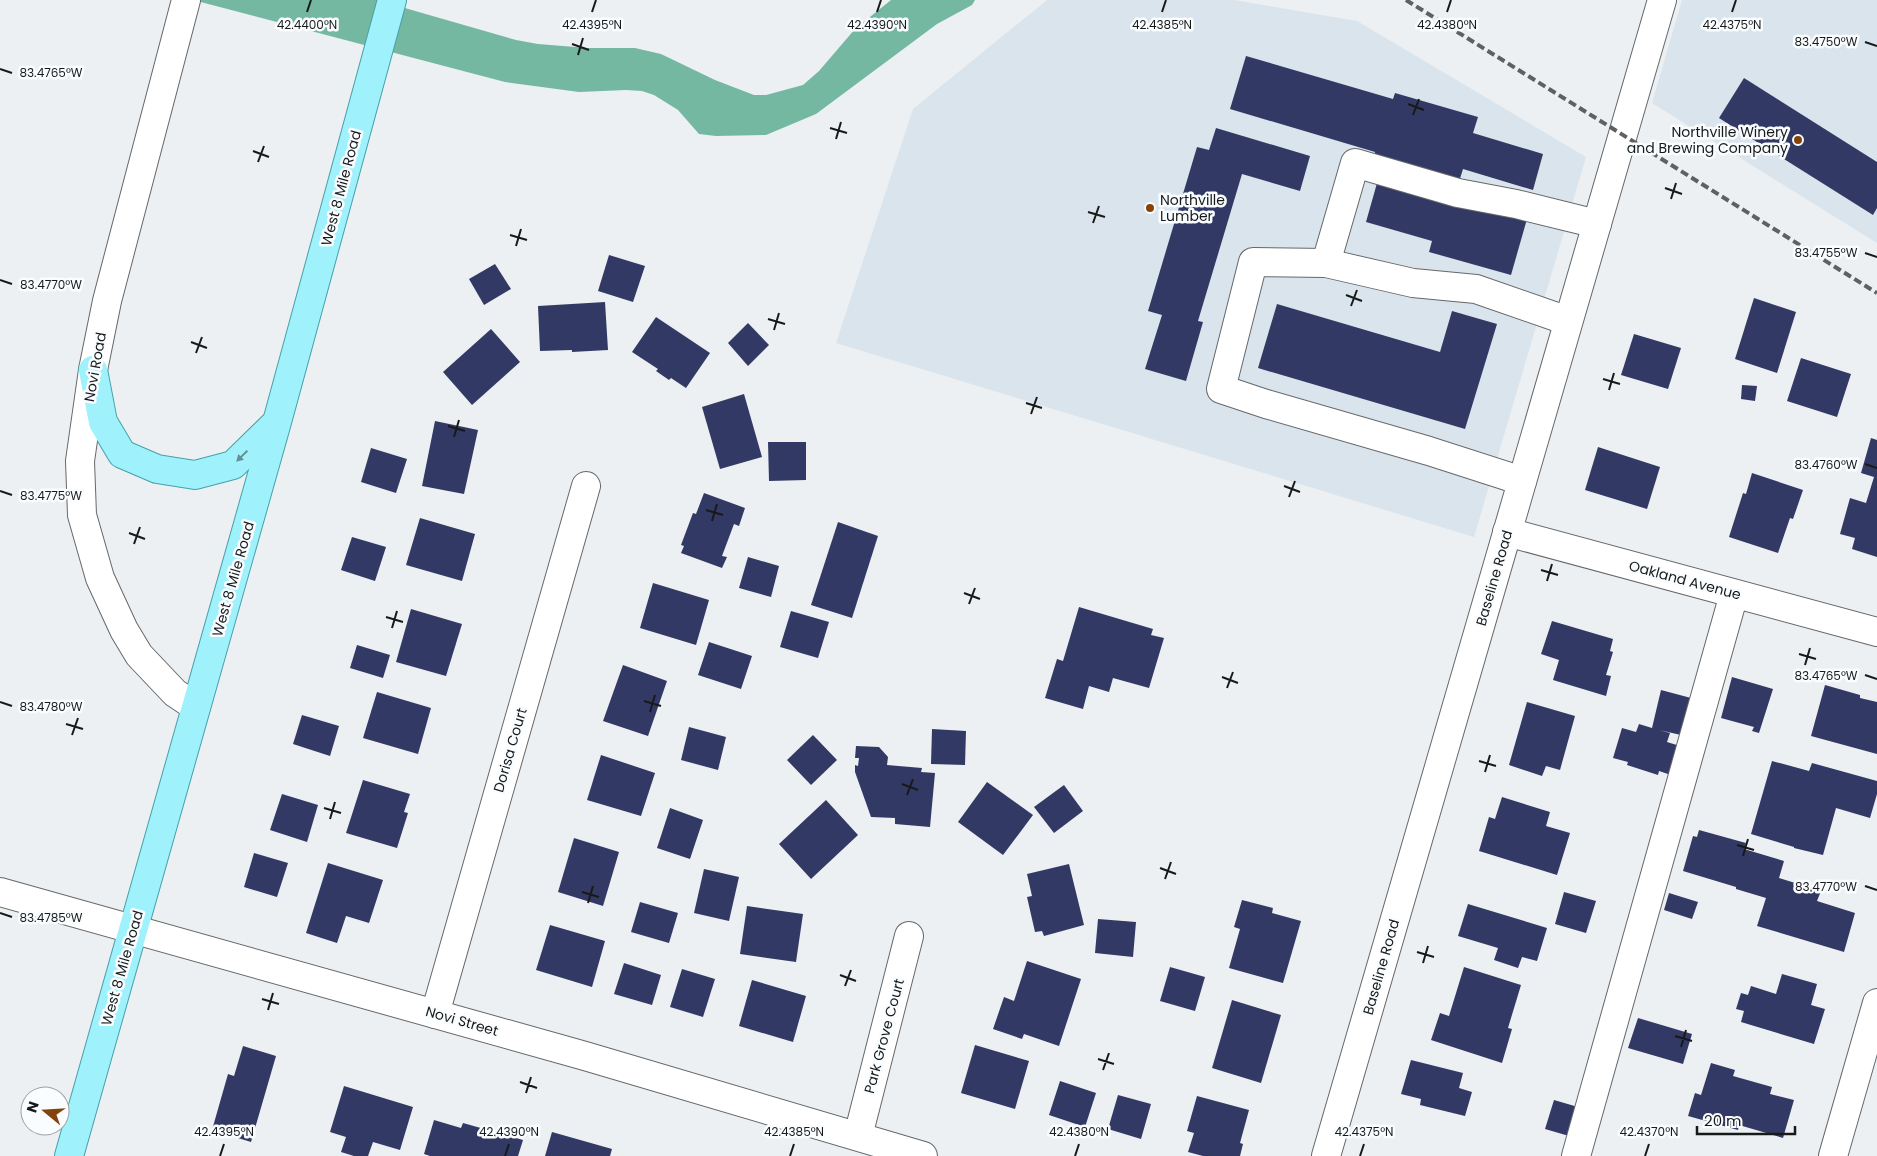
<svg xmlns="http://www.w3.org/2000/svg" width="1877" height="1156" font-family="Poppins,sans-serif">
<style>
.built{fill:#dae4ec}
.water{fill:#74b8a2}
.building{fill:#333965}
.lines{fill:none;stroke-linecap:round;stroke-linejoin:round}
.minor-casing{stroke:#65686a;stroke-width:30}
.major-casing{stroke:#46a0aa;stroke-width:30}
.minor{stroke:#fff;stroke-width:28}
.major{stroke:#9ff1fb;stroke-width:28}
.rail{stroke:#5e6162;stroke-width:4;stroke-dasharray:8 4;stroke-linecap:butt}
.oneway{fill:#629096}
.ticks{fill:none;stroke:#181a1a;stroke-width:2}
.poi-dot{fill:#83430a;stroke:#fafdff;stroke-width:2}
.labels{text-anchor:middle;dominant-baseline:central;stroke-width:5;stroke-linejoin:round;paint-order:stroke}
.poi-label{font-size:14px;fill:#181a1a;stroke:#fafdff;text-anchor:end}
.street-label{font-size:14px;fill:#181a1a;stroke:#fafdff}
.ticks-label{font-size:12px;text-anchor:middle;fill:#181a1a;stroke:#fafdff;stroke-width:5;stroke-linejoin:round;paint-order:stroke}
</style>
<rect width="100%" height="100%" fill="#ecf0f2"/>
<g class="built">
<polygon points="1047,0 1234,0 1357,21 1586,157 1474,537 836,343 913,109"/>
<polygon points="1682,0 1877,0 1877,243 1652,103"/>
</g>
<polygon class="water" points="193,0 377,0 516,40 538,44 588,48 635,48 661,54 715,80 754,95 766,95 803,85 819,71 855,29 891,0 975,0 972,5 937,24 816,114 766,135 716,136 699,134 678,110 654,95 642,91 626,90 579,92 505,82"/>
<g class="building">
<polygon points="1246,56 1393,99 1395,93 1478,117 1473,133 1543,154 1533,190 1463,169 1458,185 1373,160 1375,152 1230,109"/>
<polygon points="1744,78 1877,162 1877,208 1873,215 1719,118"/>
<polygon points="1216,128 1310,156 1300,191 1242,174 1198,321 1203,322 1186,381 1145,369 1162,315 1148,311 1197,147 1209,150"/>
<polygon points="1379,176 1527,219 1511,275 1429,252 1432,241 1366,222"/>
<polygon points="609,255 645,266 633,302 598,291"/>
<polygon points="495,264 511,289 484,305 469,279"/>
<polygon points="1754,298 1796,312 1777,373 1735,359"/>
<polygon points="605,302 608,350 572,352 572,350 540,351 538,306"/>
<polygon points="1277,304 1440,352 1452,311 1497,324 1465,429 1258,368"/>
<polygon points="656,317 710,353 686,388 671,378 669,380 656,371 658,369 632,352"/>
<polygon points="748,323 769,345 748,366 728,343"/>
<polygon points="491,329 520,362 472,405 443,372"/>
<polygon points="1634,334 1681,348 1668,389 1621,375"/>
<polygon points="1801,358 1851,374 1837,417 1787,401"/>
<polygon points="1742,385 1757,386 1755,401 1741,399"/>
<polygon points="744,394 762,457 720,469 702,407"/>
<polygon points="435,421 478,430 464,494 422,486"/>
<polygon points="1871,438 1877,440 1877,557 1852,549 1855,538 1840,534 1850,498 1866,503 1874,477 1861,473"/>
<polygon points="768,442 806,442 806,480 769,481"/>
<polygon points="1598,447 1660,467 1647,509 1585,490"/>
<polygon points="371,448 407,459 396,493 361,482"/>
<polygon points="1752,473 1803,490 1793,519 1790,518 1778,553 1729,537 1743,493 1746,494"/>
<polygon points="704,493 745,508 739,526 734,524 722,556 727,557 722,568 681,553 684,546 681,545 693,513 696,514"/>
<polygon points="420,518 475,534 462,581 406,565"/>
<polygon points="838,522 878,536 852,618 811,605"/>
<polygon points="352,537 386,547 375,581 341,570"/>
<polygon points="748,557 779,566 771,597 739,588"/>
<polygon points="653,583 709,600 696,645 640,628"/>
<polygon points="1079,607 1153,629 1151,635 1164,638 1149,688 1113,678 1109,692 1089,686 1083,709 1045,698 1057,659 1063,661"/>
<polygon points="411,609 462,624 446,676 396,662"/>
<polygon points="791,611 829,622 818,658 780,647"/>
<polygon points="1552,621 1613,639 1610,651 1613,652 1606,675 1611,676 1606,696 1553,680 1559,660 1541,654"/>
<polygon points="709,642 752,656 741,689 698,675"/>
<polygon points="357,645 390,655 383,678 350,668"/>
<polygon points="623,665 667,681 648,736 603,721"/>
<polygon points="1732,677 1773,689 1759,733 1752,731 1754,727 1721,718"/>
<polygon points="1825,685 1860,695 1860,698 1877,702 1877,754 1811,736"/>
<polygon points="1661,690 1691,698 1681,735 1659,730 1670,733 1667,742 1680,746 1671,775 1659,771 1658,775 1627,765 1628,762 1613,758 1622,728 1636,732 1639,724 1652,728"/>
<polygon points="377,692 431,708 418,754 363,738"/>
<polygon points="1527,702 1575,716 1560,770 1546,766 1542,776 1509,765"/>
<polygon points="302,715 339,726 330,756 293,744"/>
<polygon points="689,727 726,737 718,770 681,760"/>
<polygon points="932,729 966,731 965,765 931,764"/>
<polygon points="813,735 837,760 811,785 787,760"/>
<polygon points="856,746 879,747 888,757 887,765 922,768 921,772 935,773 930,827 895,824 895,818 871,817 855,772 855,765 858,766 859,758 855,758"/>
<polygon points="601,755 655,773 641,816 587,800"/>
<polygon points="1772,761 1809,771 1812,763 1877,781 1877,794 1870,818 1836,808 1823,855 1794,848 1794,847 1751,834"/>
<polygon points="363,780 410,794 404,812 408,813 397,848 346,833"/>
<polygon points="987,782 1033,815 1003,855 958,822"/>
<polygon points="1064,785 1083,811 1054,833 1034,807"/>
<polygon points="282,794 318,805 307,842 270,830"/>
<polygon points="1502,797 1550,812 1546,826 1570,833 1557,875 1479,851 1489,817 1495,819"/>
<polygon points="826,800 858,835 811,879 779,844"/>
<polygon points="670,808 703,820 690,859 657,848"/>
<polygon points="1699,830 1746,843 1744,849 1784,861 1779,878 1821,891 1817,901 1855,913 1844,952 1757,926 1766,898 1736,889 1736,887 1683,871 1693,836 1697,837"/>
<polygon points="574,838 619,852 603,906 558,892"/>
<polygon points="254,853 288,863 277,897 244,887"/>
<polygon points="328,863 383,880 369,923 346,916 337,943 306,933"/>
<polygon points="1069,864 1084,925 1044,936 1042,931 1035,932 1027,897 1032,896 1027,874"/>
<polygon points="704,869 739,877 729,921 694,913"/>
<polygon points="1564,892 1596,901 1586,933 1555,924"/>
<polygon points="1669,893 1698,902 1692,919 1664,910"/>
<polygon points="1242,900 1273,908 1272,913 1301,921 1283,983 1229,968 1240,929 1234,927"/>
<polygon points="640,902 678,913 669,943 631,932"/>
<polygon points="1468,904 1547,928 1537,961 1522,957 1518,968 1494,960 1498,948 1458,936"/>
<polygon points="747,906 803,914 796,962 740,954"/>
<polygon points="1098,919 1136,922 1133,957 1095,953"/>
<polygon points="550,925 605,941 592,987 536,970"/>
<polygon points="1027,961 1081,979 1059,1046 1024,1034 1022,1039 993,1029 1004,997 1014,1001"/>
<polygon points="624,963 661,975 652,1005 614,994"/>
<polygon points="1170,967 1205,977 1195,1011 1160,1001"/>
<polygon points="1464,967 1521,985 1508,1028 1512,1029 1502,1063 1431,1040 1440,1013 1449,1016"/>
<polygon points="682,969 715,979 703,1017 670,1007"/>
<polygon points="1782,974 1817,984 1811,1005 1825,1009 1814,1044 1741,1022 1744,1011 1736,1009 1741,993 1748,995 1751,986 1776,994"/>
<polygon points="752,980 806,996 793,1042 739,1026"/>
<polygon points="1232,1000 1281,1015 1261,1083 1212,1068"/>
<polygon points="1638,1018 1692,1034 1683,1064 1628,1048"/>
<polygon points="975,1045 1029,1061 1015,1109 961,1093"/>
<polygon points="243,1046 276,1056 251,1142 212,1130 228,1074 234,1076"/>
<polygon points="1411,1060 1463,1073 1459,1088 1472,1092 1465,1116 1420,1105 1421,1099 1401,1094"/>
<polygon points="1711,1063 1735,1070 1733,1076 1772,1087 1770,1094 1794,1100 1783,1138 1739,1125 1738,1130 1688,1116 1695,1093 1701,1095"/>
<polygon points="1060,1081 1096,1093 1085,1127 1049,1115"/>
<polygon points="344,1086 413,1107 400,1150 373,1142 368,1156 354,1156 341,1152 346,1137 330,1132"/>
<polygon points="1118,1095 1151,1104 1141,1139 1108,1129"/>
<polygon points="1197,1096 1249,1110 1240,1143 1243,1144 1240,1156 1203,1156 1188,1152 1194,1133 1187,1131"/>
<polygon points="1554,1100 1578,1107 1569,1136 1545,1129"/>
<polygon points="434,1120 461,1128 463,1123 523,1140 518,1156 430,1156 424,1154"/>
<polygon points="552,1132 612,1149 610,1156 545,1156"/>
</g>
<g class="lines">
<defs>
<g id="minor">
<polyline points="186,0 107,301 93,370 80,461 82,515 100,578 124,630 139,655 175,693 196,707"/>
<polyline points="1326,263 1253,262 1221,389 1266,404 1429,451 1522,481"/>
<polyline points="1568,321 1476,289 1413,283 1326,263 1355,163 1458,193 1516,204 1597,224"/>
<polyline points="1507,532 1877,632"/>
<polyline points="0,892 585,1056 923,1156"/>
<polyline points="435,1014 586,486"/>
<polyline points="858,1136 909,936"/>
<polyline points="1326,1156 1662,0"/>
<polyline points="1576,1156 1734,594"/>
<polyline points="1833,1156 1877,1003"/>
</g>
<g id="major">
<polyline points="93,370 103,422 122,454 157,469 195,475 233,465 276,423"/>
<polyline points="69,1156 277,422 392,0"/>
</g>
</defs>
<use href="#minor" class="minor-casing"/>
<use href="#major" class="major-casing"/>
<use href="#minor" class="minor"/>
<use href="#major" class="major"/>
<polyline class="rail" points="1406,0 1877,293"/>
</g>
<defs><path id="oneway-solid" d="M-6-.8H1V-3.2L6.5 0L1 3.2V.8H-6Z" transform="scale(1.25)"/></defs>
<use class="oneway" href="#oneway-solid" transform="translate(242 456) rotate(136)"/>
<path class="ticks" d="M307,12l4,-12M592,12l4,-12M877,12l4,-12M1162,12l4,-12M1447,12l4,-12M1732,12l4,-12M1865,42l12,4M572,44l17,6M578,55l5,-17M0,69l12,4M1408,104l16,6M1413,115l6,-16M830,128l17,5M836,139l5,-17M253,151l16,6M258,162l6,-16M1665,188l17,6M1671,199l5,-16M1088,212l17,5M1093,223l6,-17M510,235l17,5M516,246l5,-17M1865,253l12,4M0,280l12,4M1346,295l16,6M1351,306l6,-16M768,319l17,5M774,330l5,-17M191,342l16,6M196,353l6,-16M1603,379l17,5M1609,390l5,-17M1026,403l16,5M1031,414l6,-17M448,426l17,5M454,437l5,-17M1865,464l12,4M1284,486l16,6M0,491l12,4M1289,497l6,-16M706,510l17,5M712,521l5,-17M129,533l16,6M134,544l6,-17M1541,570l17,5M1547,581l5,-17M964,593l16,6M969,604l6,-16M386,617l17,5M392,628l5,-17M1799,654l17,5M1805,665l5,-17M1865,675l12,4M1222,677l16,6M1227,688l6,-16M644,701l17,5M0,702l12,4M650,712l5,-17M66,724l17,5M72,735l6,-17M1479,761l17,5M1485,772l5,-17M902,784l16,6M907,795l6,-16M324,808l17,5M330,819l5,-17M1737,845l17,5M1743,856l5,-17M1160,868l16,6M1165,879l6,-17M1865,886l12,4M582,892l17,5M588,903l5,-17M0,913l12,4M1417,952l17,5M1423,963l5,-17M840,975l16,6M845,986l6,-16M262,999l17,5M268,1010l5,-17M1675,1036l17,5M1681,1047l5,-17M1098,1059l16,5M1103,1070l6,-17M520,1082l17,6M526,1093l5,-16M220,1156l4,-12M505,1156l4,-12M790,1156l4,-12M1075,1156l4,-12M1360,1156l4,-12M1645,1156l4,-12"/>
<g class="poi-dot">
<circle cx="1798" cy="140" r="5"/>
<circle cx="1150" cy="208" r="5"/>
</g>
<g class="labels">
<g class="poi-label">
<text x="1788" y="132">Northville Winery<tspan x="1788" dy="16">and Brewing Company</tspan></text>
<text x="1160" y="200" text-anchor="start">Northville<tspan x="1160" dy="16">Lumber</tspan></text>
</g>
<g class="street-label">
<text transform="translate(341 188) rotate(-75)">West 8 Mile Road</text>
<text transform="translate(95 367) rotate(-80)">Novi Road</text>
<text transform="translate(1494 578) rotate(-74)">Baseline Road</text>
<text transform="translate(233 579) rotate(-74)">West 8 Mile Road</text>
<text transform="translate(1685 580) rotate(15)">Oakland Avenue</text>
<text transform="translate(510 750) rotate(-74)">Dorisa Court</text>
<text transform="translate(1381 967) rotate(-74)">Baseline Road</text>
<text transform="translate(122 968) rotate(-74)">West 8 Mile Road</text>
<text transform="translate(462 1021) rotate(16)">Novi Street</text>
<text transform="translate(884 1036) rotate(-75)">Park Grove Court</text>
</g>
</g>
<g class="ticks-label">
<text x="307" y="29">42.4400°N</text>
<text x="592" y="29">42.4395°N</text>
<text x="877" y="29">42.4390°N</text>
<text x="1162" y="29">42.4385°N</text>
<text x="1447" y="29">42.4380°N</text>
<text x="1732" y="29">42.4375°N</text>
<text x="1826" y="46">83.4750°W</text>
<text x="51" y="77">83.4765°W</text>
<text x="1826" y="257">83.4755°W</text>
<text x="51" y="289">83.4770°W</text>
<text x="1826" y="469">83.4760°W</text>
<text x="51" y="500">83.4775°W</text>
<text x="1826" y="680">83.4765°W</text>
<text x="51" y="711">83.4780°W</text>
<text x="1826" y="891">83.4770°W</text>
<text x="51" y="922">83.4785°W</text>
<text x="224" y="1136">42.4395°N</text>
<text x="509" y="1136">42.4390°N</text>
<text x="794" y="1136">42.4385°N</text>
<text x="1079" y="1136">42.4380°N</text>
<text x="1364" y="1136">42.4375°N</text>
<text x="1649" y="1136">42.4370°N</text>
</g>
<g transform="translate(45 1111) rotate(288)"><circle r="24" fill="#fafdff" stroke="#a0a2a3"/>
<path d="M0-4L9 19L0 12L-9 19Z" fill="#83430a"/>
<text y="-8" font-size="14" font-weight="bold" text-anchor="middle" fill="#181a1a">N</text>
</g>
<path d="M1697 1126v8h98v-8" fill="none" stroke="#181a1a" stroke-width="2.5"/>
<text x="1704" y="1126" font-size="15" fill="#181a1a" stroke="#fafdff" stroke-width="4" paint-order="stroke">20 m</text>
</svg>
